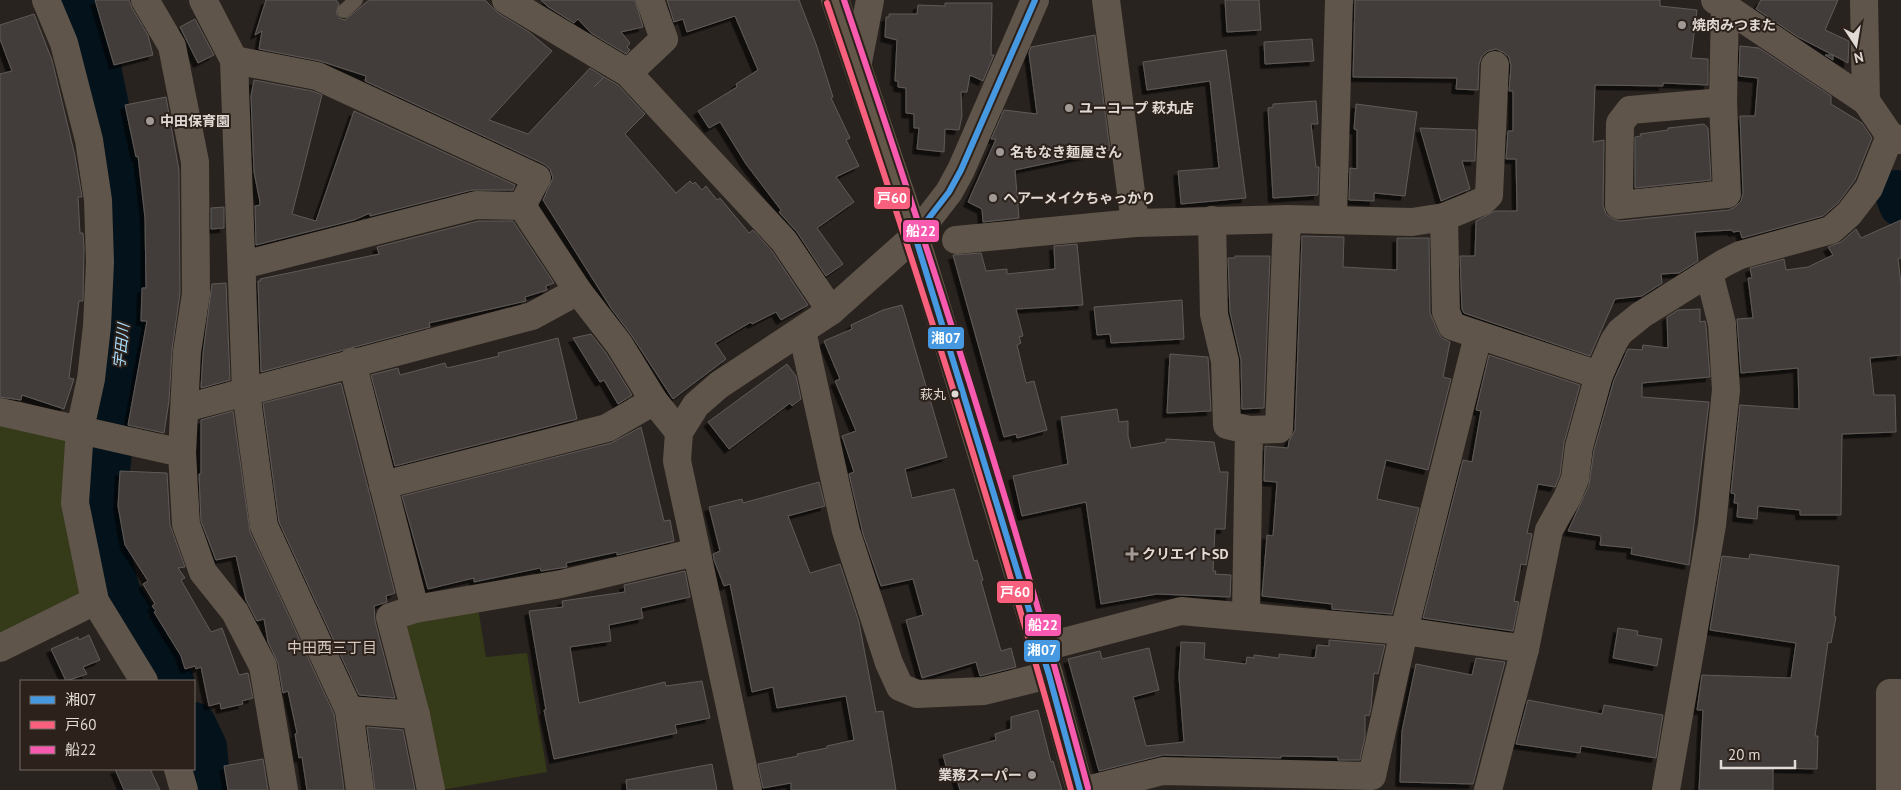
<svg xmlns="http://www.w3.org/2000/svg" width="1901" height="790" font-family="'PT Sans','Noto Sans JP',sans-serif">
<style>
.green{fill:#353a19}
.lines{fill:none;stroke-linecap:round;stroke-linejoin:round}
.river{stroke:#04131b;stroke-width:44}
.building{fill:#433e3b;stroke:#5f5a56;filter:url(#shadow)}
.service{stroke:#60554a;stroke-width:14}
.minor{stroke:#60554a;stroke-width:28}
.tertiary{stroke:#60554a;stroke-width:28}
.secondary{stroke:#635749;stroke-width:28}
.bus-1-casing{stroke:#2d221b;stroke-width:10}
.bus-2-casing{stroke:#2d221b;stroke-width:10}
.bus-3-casing{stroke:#2d221b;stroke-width:10}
.bus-1{stroke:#4699e1;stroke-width:6}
.bus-2{stroke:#f8607d;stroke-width:6}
.bus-3{stroke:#f75aaf;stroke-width:6}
.poi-dot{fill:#a09995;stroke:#2d221b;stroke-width:2}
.bus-dot{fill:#e0d9d4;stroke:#2d221b;stroke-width:2}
.labels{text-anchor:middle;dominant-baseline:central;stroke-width:4;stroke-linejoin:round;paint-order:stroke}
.bus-label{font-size:13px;fill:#e0d9d4;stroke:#2d221b;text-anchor:end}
.poi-label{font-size:14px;font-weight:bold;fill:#e0d9d4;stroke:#2d221b;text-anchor:start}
.water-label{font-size:15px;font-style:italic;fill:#a9e0ff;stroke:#2d221b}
.neighbourhood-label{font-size:15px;fill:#d7c9bf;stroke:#2d221b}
.line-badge{stroke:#2d221b;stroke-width:2}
.badge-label{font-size:14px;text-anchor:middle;font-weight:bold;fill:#fff}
</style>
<defs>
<filter id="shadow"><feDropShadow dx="-4.5" dy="4.5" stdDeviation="0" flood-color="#0009"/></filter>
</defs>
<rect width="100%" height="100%" fill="#29231f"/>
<g class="green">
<polygon points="0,423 67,439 83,594 0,636"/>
<polygon points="477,602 486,657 527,653 547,772 441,790 402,629 406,618"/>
</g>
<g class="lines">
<g class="river">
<polyline points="77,0 93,39 116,149 128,273 102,530 118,591 172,681"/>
<polyline points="1896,192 1901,205"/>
<polyline points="194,724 205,747 209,790"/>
</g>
</g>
<g class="building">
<polygon points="95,0 129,0 132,8 148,35 153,55 114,65"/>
<polygon points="266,0 336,0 339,4 336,13 341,19 345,20 369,0 485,0 498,13 529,32 552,51 489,120 528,134 590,68 604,77 594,87 604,77 618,85 645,114 625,134 676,193 690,181 693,184 695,182 702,190 706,186 717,200 720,198 749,233 753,230 772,251 808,305 781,320 776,312 752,324 751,322 715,343 726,359 673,399 632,336 611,308 543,200 553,178 550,169 544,164 365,81 366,76 320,61 259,49 262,31 255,35"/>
<polygon points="541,0 635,0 643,27 621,32 630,43 627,47 630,50 626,54 591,33 578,19 574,23 547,6"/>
<polygon points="667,0 799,0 816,44 833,97 831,98 850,138 846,140 859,166 836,177 854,202 817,228 843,264 826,276 797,232 779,212 781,210 746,164 720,122 709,128 698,111 737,87 736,84 758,70 735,16 687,32 683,19 674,22"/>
<polygon points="1225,0 1259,0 1261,30 1227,32"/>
<polygon points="1355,0 1660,0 1660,6 1697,10 1691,58 1708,59 1708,85 1663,83 1663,86 1595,85 1593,142 1604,140 1603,205 1606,214 1613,219 1621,221 1729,210 1735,207 1741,201 1743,193 1740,116 1755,116 1758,78 1739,76 1740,46 1759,48 1831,96 1831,104 1862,123 1872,138 1855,180 1838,203 1823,216 1742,238 1740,231 1733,232 1732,230 1695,232 1698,261 1679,273 1661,274 1662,283 1642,296 1615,299 1590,356 1464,313 1462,309 1460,256 1475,256 1476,221 1495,211 1517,211 1516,159 1506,159 1508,131 1513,131 1513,91 1509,91 1511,66 1509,57 1503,52 1496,49 1488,51 1482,56 1479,64 1478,90 1456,89 1457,78 1353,77"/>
<polygon points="1761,0 1838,0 1825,30 1849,41 1848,63 1833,55 1833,60 1825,55 1833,55 1798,37 1756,9"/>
<polygon points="945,3 992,3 991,55 994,55 983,81 970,75 967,92 961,92 962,116 959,130 945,129 944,152 917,149 919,128 914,128 914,114 906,113 906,88 898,87 898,81 895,81 897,40 885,37 886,17 889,17 889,14 917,14 918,5 945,6"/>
<polygon points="34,14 52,60 75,156 82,197 78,197 80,233 83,233 84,247 83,301 79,301 69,378 74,379 64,409 22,395 21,400 0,397 0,74 12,71 0,39 0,25"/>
<polygon points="195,19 214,55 198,63 180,27"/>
<polygon points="1095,35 1110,150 1015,170 1019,218 983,222 982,209 968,202 996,139 991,139 1004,110 1037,114 1029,53 1031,47"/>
<polygon points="1312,39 1314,61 1265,64 1264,42"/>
<polygon points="1226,50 1246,198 1181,204 1178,171 1219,168 1210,81 1147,90 1143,62"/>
<polygon points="254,80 312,91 322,95 292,214 316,221 354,111 515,185 513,190 472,190 370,216 370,213 354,220 256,245 255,206 260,205 260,202 254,172 251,96"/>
<polygon points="166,97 179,170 180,293 172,350 169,401 164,433 128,425 147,321 141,321 142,288 146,288 145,218 138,156 136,157 125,105"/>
<polygon points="1316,101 1318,124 1311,124 1316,167 1319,167 1318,195 1273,198 1268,108 1273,107 1273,104"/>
<polygon points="1356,104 1417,112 1405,196 1374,193 1374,201 1349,200 1350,168 1357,169 1357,130 1354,129"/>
<polygon points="1704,124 1708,128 1711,180 1635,188 1635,137 1641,136 1640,134 1668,130 1668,128"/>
<polygon points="1420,128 1476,130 1475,161 1462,161 1470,189 1441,201"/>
<polygon points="224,207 224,228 211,229 211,208"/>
<polygon points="1901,220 1901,258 1898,259 1901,284 1901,355 1870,358 1874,395 1895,395 1896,432 1842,434 1841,515 1800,515 1800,510 1758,506 1757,519 1737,517 1738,503 1734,503 1735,494 1731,493 1740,405 1799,409 1798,368 1741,373 1737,319 1753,318 1748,278 1752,278 1750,268 1784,259 1786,270 1808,267 1833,255 1828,247 1841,242 1856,229 1861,238"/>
<polygon points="478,221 513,221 554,283 546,286 547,290 525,297 526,301 429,323 430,327 261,372 258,281 261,281 260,279 379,254 377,247"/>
<polygon points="1302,236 1344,237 1343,267 1397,270 1397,238 1429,238 1430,313 1438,332 1442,338 1450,342 1443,377 1451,379 1428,470 1386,460 1377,499 1419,508 1392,614 1332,609 1332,604 1262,596 1267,535 1273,536 1277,482 1264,481 1265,446 1288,448 1289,441 1295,430"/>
<polygon points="1077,244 1083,305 1016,309 1023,336 1019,337 1021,343 1017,345 1026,383 1034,381 1047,430 1017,438 1016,434 1004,437 953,255 981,253 986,271 1007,269 1007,274 1055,269 1054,246"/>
<polygon points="1235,256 1270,256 1264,408 1242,409 1241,360 1230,312 1228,258 1235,258"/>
<polygon points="226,283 230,380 201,388 203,354 212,284"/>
<polygon points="1182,300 1184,339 1111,343 1110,334 1097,335 1094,307"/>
<polygon points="902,305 947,457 905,469 912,498 954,489 974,561 977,560 983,580 981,581 1001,651 1011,648 1016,667 980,676 976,662 922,678 906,620 923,615 913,579 881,586 863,534 849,474 854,472 842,436 856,431 835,381 840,379 824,341 852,329 851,325 883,310"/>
<polygon points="1700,309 1700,322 1705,321 1706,326 1710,377 1642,383 1642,397 1709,402 1689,565 1631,554 1632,548 1600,545 1601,536 1568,531 1589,485 1594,450 1614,380 1628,349 1642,350 1643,345 1668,348 1667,317 1678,310"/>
<polygon points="591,334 606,353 632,395 618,404 604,380 600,382 573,338"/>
<polygon points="558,338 577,419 395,466 371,375 398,368 400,375 445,363 447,368 499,356 498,353"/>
<polygon points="1170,354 1208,357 1211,411 1167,413"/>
<polygon points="1489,355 1580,385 1564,443 1560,475 1555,487 1538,484 1527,533 1532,534 1526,565 1521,564 1514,601 1519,602 1513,631 1423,618 1463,460 1472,462 1481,411 1476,410"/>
<polygon points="787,364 796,376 801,399 792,406 790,403 729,449 708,422"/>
<polygon points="341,383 395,593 386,596 387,602 374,606 375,621 395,698 359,695 279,522 263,403"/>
<polygon points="1117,409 1119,422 1128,421 1128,436 1131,448 1166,442 1166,439 1214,442 1220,472 1228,472 1225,529 1215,529 1213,571 1216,571 1215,574 1231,575 1230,597 1157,594 1101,604 1086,502 1022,516 1013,476 1068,464 1061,417"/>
<polygon points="233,411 250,532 334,714 344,790 307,790 302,757 299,758 295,734 297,733 288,691 283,693 278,663 268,642 264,619 257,621 246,600 236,556 216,560 201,521 199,474 201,474 201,420"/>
<polygon points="641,427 664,521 670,520 674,541 617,555 617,552 566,563 567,567 541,571 540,568 474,582 474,578 428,589 402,496 611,443"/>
<polygon points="120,471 167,473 170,525 185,567 178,568 185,578 181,580 211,632 222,628 239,675 248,673 253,698 242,701 243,704 221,709 220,703 209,706 201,667 196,669 195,666 185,669 181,656 154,612 156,611 152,606 155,604 143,584 148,581 125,545 118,506"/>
<polygon points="819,482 825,506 788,516 810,573 840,564 859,622 876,712 883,711 896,790 791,790 791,783 763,788 758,764 798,756 797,754 827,748 827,746 854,740 846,696 777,708 773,687 752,692 730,584 724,586 714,560 713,554 720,551 709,507 742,499 743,503"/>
<polygon points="1750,554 1839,566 1834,616 1836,617 1831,643 1828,642 1815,736 1818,736 1817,769 1773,768 1773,790 1699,790 1703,710 1697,710 1702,675 1791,678 1796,643 1710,630 1722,556 1749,559"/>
<polygon points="685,571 690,597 641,608 643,618 609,625 611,641 570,647 579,703 665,682 666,686 702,681 710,718 675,725 677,733 554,759 544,710 546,710 529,611 563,607 562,601 625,592 624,585"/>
<polygon points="1618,628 1638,631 1637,635 1662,639 1657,666 1613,658"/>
<polygon points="89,635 100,660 83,667 87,674 66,681 51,649 78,637 79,640"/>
<polygon points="1329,640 1385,645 1378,674 1374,673 1371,708 1369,716 1365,715 1365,737 1360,760 1338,760 1338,757 1281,756 1281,758 1163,755 1099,771 1068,659 1100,651 1102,659 1149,648 1159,690 1133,697 1146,746 1184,742 1179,677 1181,642 1205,643 1204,659 1246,664 1247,657 1254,658 1254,655 1279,658 1279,654 1315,658 1317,645 1329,646"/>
<polygon points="1476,658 1505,662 1473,784 1400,782 1402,731 1416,664 1472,675"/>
<polygon points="1528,700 1602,714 1604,705 1663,715 1656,758 1581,746 1580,753 1516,744"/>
<polygon points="1038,710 1051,762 1053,761 1062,790 960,790 956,776 949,777 943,755 996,740 995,734 1011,729 1011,717"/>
<polygon points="367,727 403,730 415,790 375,790"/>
<polygon points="263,759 268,790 228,790 224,766"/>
<polygon points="712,764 717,790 627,790 626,780"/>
<polygon points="115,769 150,769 160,790 124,790"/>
</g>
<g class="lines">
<polyline class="service" points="344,11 356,0"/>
<g class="minor">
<polyline points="46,0 64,43 89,140 98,200 100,262 97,326 91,379 80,429 75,503 95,601 144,681"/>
<polyline points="145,0 172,46 195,162 196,294 187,352 182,453 186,524 203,572 235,612 263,666 284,790"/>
<polyline points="203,0 234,60 246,391 264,526 349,710 360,790"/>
<polyline points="506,0 628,73 784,241 831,311"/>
<polyline points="1106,0 1135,223"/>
<polyline points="1715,0 1866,101 1890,136 1901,140"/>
<polyline points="1864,0 1866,101"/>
<polyline points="234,60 317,76 537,178 522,206"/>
<polyline points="858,62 870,0"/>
<polyline points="628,73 664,39 650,0"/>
<polyline points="1723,102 1630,110 1620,123 1619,205 1727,194 1723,102 1725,8"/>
<polyline points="1444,217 1483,201 1489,195 1495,65"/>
<polyline points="1212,220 1214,314 1225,361 1227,425 1249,430"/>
<polyline points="1333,220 1339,0"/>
<polyline points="956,240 1135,223 1287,219 1412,222 1444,217 1446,312 1452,326 1599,375"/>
<polyline points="243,265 476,205 522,206 578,291 619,344 654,401 679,432"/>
<polyline points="802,331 846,531 889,663 900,687 917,694 984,691 1049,675"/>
<polyline points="352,362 415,609"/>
<polyline points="185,408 532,316 578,291"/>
<polyline points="0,412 182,453"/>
<polyline points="383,485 607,428 654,401"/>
<polyline points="1246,615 1249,430 1279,429 1287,219"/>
<polyline points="0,648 95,601"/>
<polyline points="1041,648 1181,611 1404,631 1525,649"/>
<polyline points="349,710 416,715"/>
<polyline points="178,769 184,790"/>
<polyline points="431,790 416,715 390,617 415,609 561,584 696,552"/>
<polyline points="1086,790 1163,771 1372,776 1404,631 1478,336"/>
<polyline points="1488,790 1525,649 1549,530 1567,498 1575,479 1579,447 1599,375 1614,341 1620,332 1641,315 1724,263 1740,255 1831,230 1849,214 1869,188 1890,136"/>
<polyline points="1666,790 1712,525 1726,390 1722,324 1709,273"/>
<polyline points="1890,790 1890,693 1901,693"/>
</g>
<polyline class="tertiary" points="748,790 677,461 679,432 696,405 719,385 831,311 915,236 949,192 961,170 1035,0"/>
<polyline class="secondary" points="835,0 915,236 1049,675 1080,790"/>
<defs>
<g id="bus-1">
<polyline points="915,236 1049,675 1080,790"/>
<polyline points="915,236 949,192 961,170 1035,0"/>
</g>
<path id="bus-2" d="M827,3c88,260 172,522 244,787"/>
<path id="bus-3" d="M844,0c88,260 173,522 244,788"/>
</defs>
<use href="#bus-1" class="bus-1-casing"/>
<use href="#bus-2" class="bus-2-casing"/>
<use href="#bus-3" class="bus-3-casing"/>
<use href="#bus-1" class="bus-1"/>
<use href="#bus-2" class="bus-2"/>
<use href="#bus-3" class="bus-3"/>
</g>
<g class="poi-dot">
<circle cx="1682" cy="25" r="5"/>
<circle cx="1069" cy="108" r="5"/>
<circle cx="150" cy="121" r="5"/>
<circle cx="1000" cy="152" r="5"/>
<circle cx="993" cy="198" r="5"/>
<path d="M1129.5 546.5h5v5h5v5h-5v5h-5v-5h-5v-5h5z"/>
<circle cx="1032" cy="775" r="5"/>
</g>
<circle class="bus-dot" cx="955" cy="394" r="4.5"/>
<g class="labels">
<g class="bus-label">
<text x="946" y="394">萩丸</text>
</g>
<g class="poi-label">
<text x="1692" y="25">焼肉みつまた</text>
<text x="1079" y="108">ユーコープ 萩丸店</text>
<text x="160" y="121">中田保育園</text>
<text x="1010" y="152">名もなき麺屋さん</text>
<text x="1003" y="198">ヘアーメイクちゃっかり</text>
<text x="1142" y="554">クリエイトSD</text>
<text x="1022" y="775" text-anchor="end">業務スーパー</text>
</g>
<g class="water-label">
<text transform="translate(121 346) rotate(-84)">宇田川</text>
</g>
<g class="neighbourhood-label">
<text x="332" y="647">中田西三丁目</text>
</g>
</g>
<g class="line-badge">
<rect x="873" y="186" width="38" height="24" rx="5" fill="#f8607d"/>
<rect x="902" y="219" width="38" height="24" rx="5" fill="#f75aaf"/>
<rect x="927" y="326" width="38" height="24" rx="5" fill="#4699e1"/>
<rect x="996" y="580" width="38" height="24" rx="5" fill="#f8607d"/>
<rect x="1024" y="613" width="38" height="24" rx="5" fill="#f75aaf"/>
<rect x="1023" y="639" width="38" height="24" rx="5" fill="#4699e1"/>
</g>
<g class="badge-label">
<text x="892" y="203">戸60</text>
<text x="921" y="236">船22</text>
<text x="946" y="343">湘07</text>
<text x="1015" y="597">戸60</text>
<text x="1043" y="630">船22</text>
<text x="1042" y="655">湘07</text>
</g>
<rect x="20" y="680" width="175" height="90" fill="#2d221b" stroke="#756b65"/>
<rect x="30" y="696" width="25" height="8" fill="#4699e1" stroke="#756b65"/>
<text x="65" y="705" font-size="15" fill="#e0d9d4">湘07</text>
<rect x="30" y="721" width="25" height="8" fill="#f8607d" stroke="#756b65"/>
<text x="65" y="730" font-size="15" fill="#e0d9d4">戸60</text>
<rect x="30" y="746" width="25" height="8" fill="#f75aaf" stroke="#756b65"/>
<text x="65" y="755" font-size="15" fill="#e0d9d4">船22</text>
<g transform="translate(1856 45) rotate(168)" stroke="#2d221b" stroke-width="4" paint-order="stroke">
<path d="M0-4L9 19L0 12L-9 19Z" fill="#e0d9d4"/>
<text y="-8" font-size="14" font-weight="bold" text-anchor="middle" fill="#e0d9d4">N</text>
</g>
<path d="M1721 760v8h74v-8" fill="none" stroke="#e0d9d4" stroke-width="2.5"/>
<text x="1728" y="760" font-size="15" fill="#e0d9d4" stroke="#2d221b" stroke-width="4" paint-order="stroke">20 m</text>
</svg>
